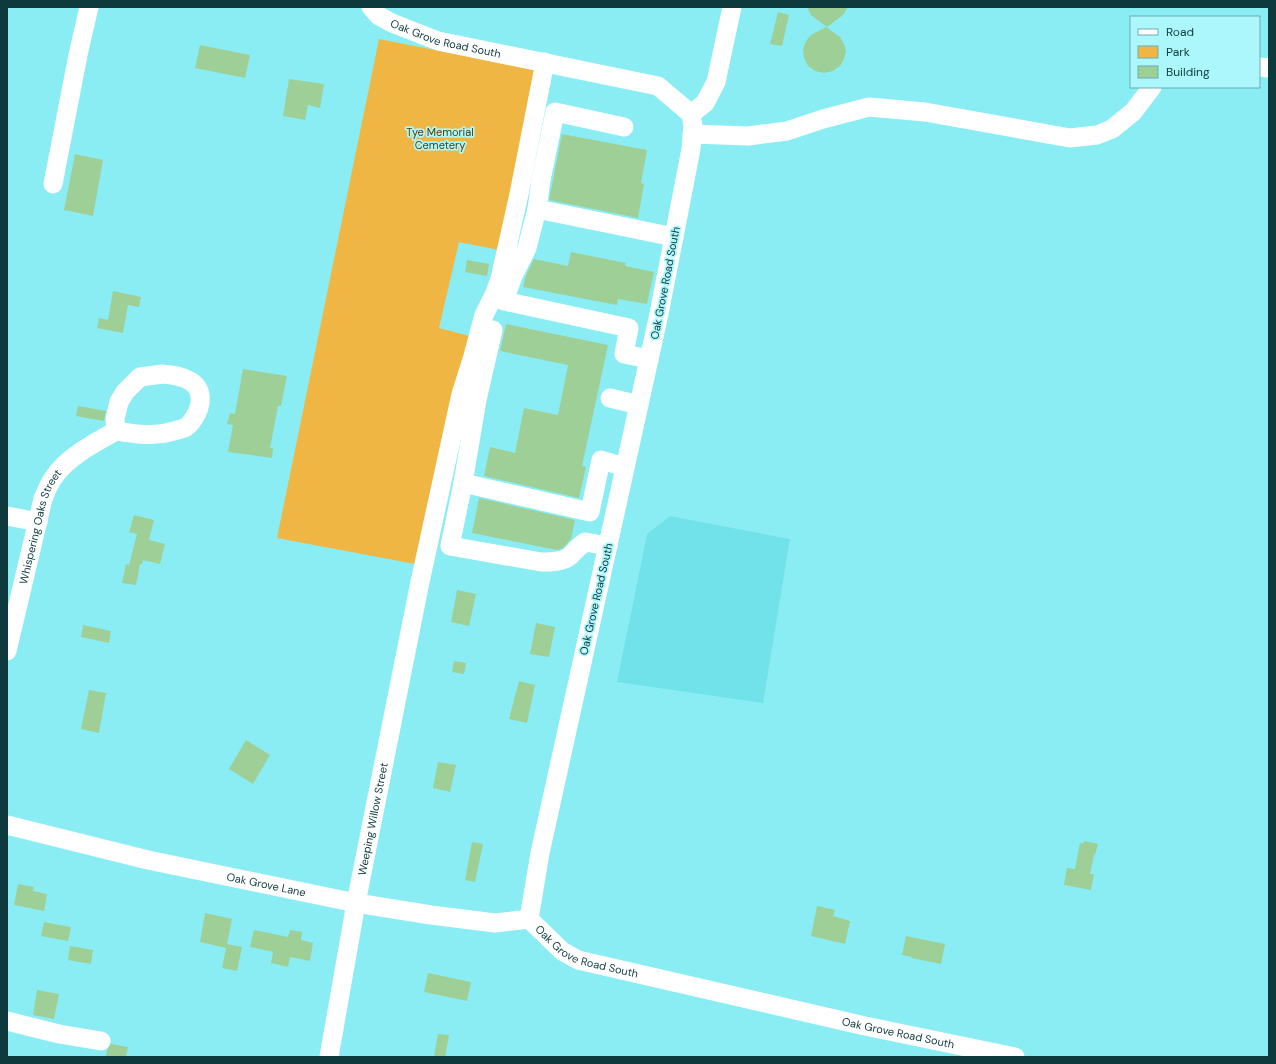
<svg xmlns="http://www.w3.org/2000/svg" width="1276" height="1064" font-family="'DM Sans',sans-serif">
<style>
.built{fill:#72e2ea}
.green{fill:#efb643}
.building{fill:#9ecf96}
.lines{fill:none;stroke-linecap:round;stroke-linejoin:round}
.minor{stroke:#fff;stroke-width:19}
.labels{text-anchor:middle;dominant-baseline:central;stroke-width:3.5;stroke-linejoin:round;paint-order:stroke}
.street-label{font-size:11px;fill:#0e3a3d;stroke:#acf7fc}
.park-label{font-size:11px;fill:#563c00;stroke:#acf7fc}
</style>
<rect width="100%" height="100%" fill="#8bedf4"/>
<polygon class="built" points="670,516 790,539 763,703 617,682 647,534"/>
<polygon class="green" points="379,39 536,70 499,250 459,242 439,328 481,339 431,567 277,538"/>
<g class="building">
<polygon points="807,7 848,7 843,15 827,27 811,15"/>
<polygon points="778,12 789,15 782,46 770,44"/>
<polygon points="826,27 840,37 844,44 846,51 844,59 840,66 833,71 824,73 815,71 808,66 804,58 803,49 806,41 811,35"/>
<polygon points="200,45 250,55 245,78 195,68"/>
<polygon points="289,79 324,84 320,108 308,105 305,120 283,116"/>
<polygon points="562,134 647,150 641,183 644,184 638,218 549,200"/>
<polygon points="75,154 103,160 93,216 64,210"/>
<polygon points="571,252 626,263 625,266 654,272 647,304 618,299 617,305 523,287 526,275 534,259 568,266"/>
<polygon points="467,260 489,264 487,276 465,272"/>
<polygon points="113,291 141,297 139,307 128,305 123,333 97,328 99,318 108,320"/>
<polygon points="506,324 608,345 582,466 586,467 579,498 484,476 490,447 515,453 524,408 558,415 568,365 500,351"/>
<polygon points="243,369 287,376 281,406 278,406 270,448 273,448 272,458 228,452 233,425 227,424 230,413 235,414"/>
<polygon points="78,406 106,411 104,421 76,416"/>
<polygon points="479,498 575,520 571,539 563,548 557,550 472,533"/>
<polygon points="134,515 154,520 149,540 165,544 160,564 143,560 142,564 140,564 136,585 122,583 126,564 129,565 137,534 129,532"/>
<polygon points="457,590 476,594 469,626 451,622"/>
<polygon points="536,623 555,627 549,657 530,654"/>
<polygon points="83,625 111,631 109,643 81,637"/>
<polygon points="454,661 466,663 464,674 452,672"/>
<polygon points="519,681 535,685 527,723 509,719"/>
<polygon points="89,690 106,693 99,733 81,729"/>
<polygon points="246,740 270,755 253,784 229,769"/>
<polygon points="438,762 456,765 450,792 433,788"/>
<polygon points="1084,841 1098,844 1095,855 1094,855 1090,874 1094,874 1091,890 1064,885 1067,868 1075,869 1080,843 1083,844"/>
<polygon points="472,842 483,844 475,882 465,880"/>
<polygon points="18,884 34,887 33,891 47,894 44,911 14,905"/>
<polygon points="817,906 835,910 833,916 850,921 845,944 811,936"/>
<polygon points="205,913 232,919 227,944 242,947 237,971 222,968 226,948 200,942"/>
<polygon points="44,922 71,927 68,941 41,936"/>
<polygon points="254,930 288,937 290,930 302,932 301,940 313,943 310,961 290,957 288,967 271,963 273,952 250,947"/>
<polygon points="906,936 945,944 941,964 911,958 912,957 902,955"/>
<polygon points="70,946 93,950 91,964 68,960"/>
<polygon points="428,973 471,982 467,1001 424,992"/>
<polygon points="37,990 59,994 54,1019 33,1015"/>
<polygon points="438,1034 449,1035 445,1057 434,1057"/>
<polygon points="111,1044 128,1047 126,1057 106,1057 107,1050"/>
</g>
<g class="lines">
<g class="minor">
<path id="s1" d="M371,7l8,9 13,7 46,18 220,45 33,28 2,12 -2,23 -32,165 -119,539 -11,66 33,32 16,9 287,66 150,31"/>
<polyline points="1259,67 1269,68"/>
<polyline points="691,114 705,103 716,82 732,7"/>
<polyline points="624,127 555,112 541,180 537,209 674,237"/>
<polyline points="692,134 748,136 787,131 823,119 869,107 925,112 1070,138 1097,135 1112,129 1133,112 1152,87"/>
<polyline points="53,184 78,55 89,7"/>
<polyline points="505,298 513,276 527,248 537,209"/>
<polyline points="504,301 629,328 624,354 649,359"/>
<path d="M493,330l-16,70 -14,83 -13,63 91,16c9,0 22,0 29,-6 5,-5 9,-10 15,-14l23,4"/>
<path d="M163,374c9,1 19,2 27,7 14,8 12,25 4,37 -2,3 -5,8 -8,9 -3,2 -9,3 -12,4 -20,6 -38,3 -58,0l-1,-12 4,-17 6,-10 15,-15z"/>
<polyline points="610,398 639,405"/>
<polyline points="463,483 590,512 601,460 625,467"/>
<polyline points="7,516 38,522"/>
<path id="s2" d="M7,651l36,-152c3,-7 6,-16 11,-22 13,-20 42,-35 62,-46"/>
<path id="s3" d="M7,825l141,35 208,43 75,12 64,8 34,-4"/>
<polyline points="7,1021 59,1034 101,1041"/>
<path id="s4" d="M329,1057l27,-154 45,-226 19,-95 41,-188 12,-38 11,-41 11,-22 5,-14 19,-85 26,-132"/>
</g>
</g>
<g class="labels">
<g class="street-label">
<text stroke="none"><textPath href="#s1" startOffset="83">Oak Grove Road South</textPath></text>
<text transform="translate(665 283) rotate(-79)">Oak Grove Road South</text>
<text stroke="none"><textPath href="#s2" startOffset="129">Whispering Oaks Street</textPath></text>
<text transform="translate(596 599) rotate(-77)">Oak Grove Road South</text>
<text stroke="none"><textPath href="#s4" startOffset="242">Weeping Willow Street</textPath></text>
<text stroke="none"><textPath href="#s3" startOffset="266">Oak Grove Lane</textPath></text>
<text stroke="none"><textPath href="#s1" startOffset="1235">Oak Grove Road South</textPath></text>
<text stroke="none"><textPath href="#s1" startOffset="1559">Oak Grove Road South</textPath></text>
</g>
<g class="park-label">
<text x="440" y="132">Tye Memorial<tspan x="440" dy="13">Cemetery</tspan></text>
</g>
</g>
<rect width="1276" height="1064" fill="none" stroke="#0e3a3d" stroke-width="16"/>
<rect x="1130" y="16" width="130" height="72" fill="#acf7fc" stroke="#6dabb0"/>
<rect x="1138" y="29" width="20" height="6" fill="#ffffff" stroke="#6dabb0"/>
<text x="1166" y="36" font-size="12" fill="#0e3a3d">Road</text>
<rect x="1138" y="46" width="20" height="12" fill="#efb643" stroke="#6dabb0"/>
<text x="1166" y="56" font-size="12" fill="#0e3a3d">Park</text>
<rect x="1138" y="66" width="20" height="12" fill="#9ecf96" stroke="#6dabb0"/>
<text x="1166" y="76" font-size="12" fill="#0e3a3d">Building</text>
</svg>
